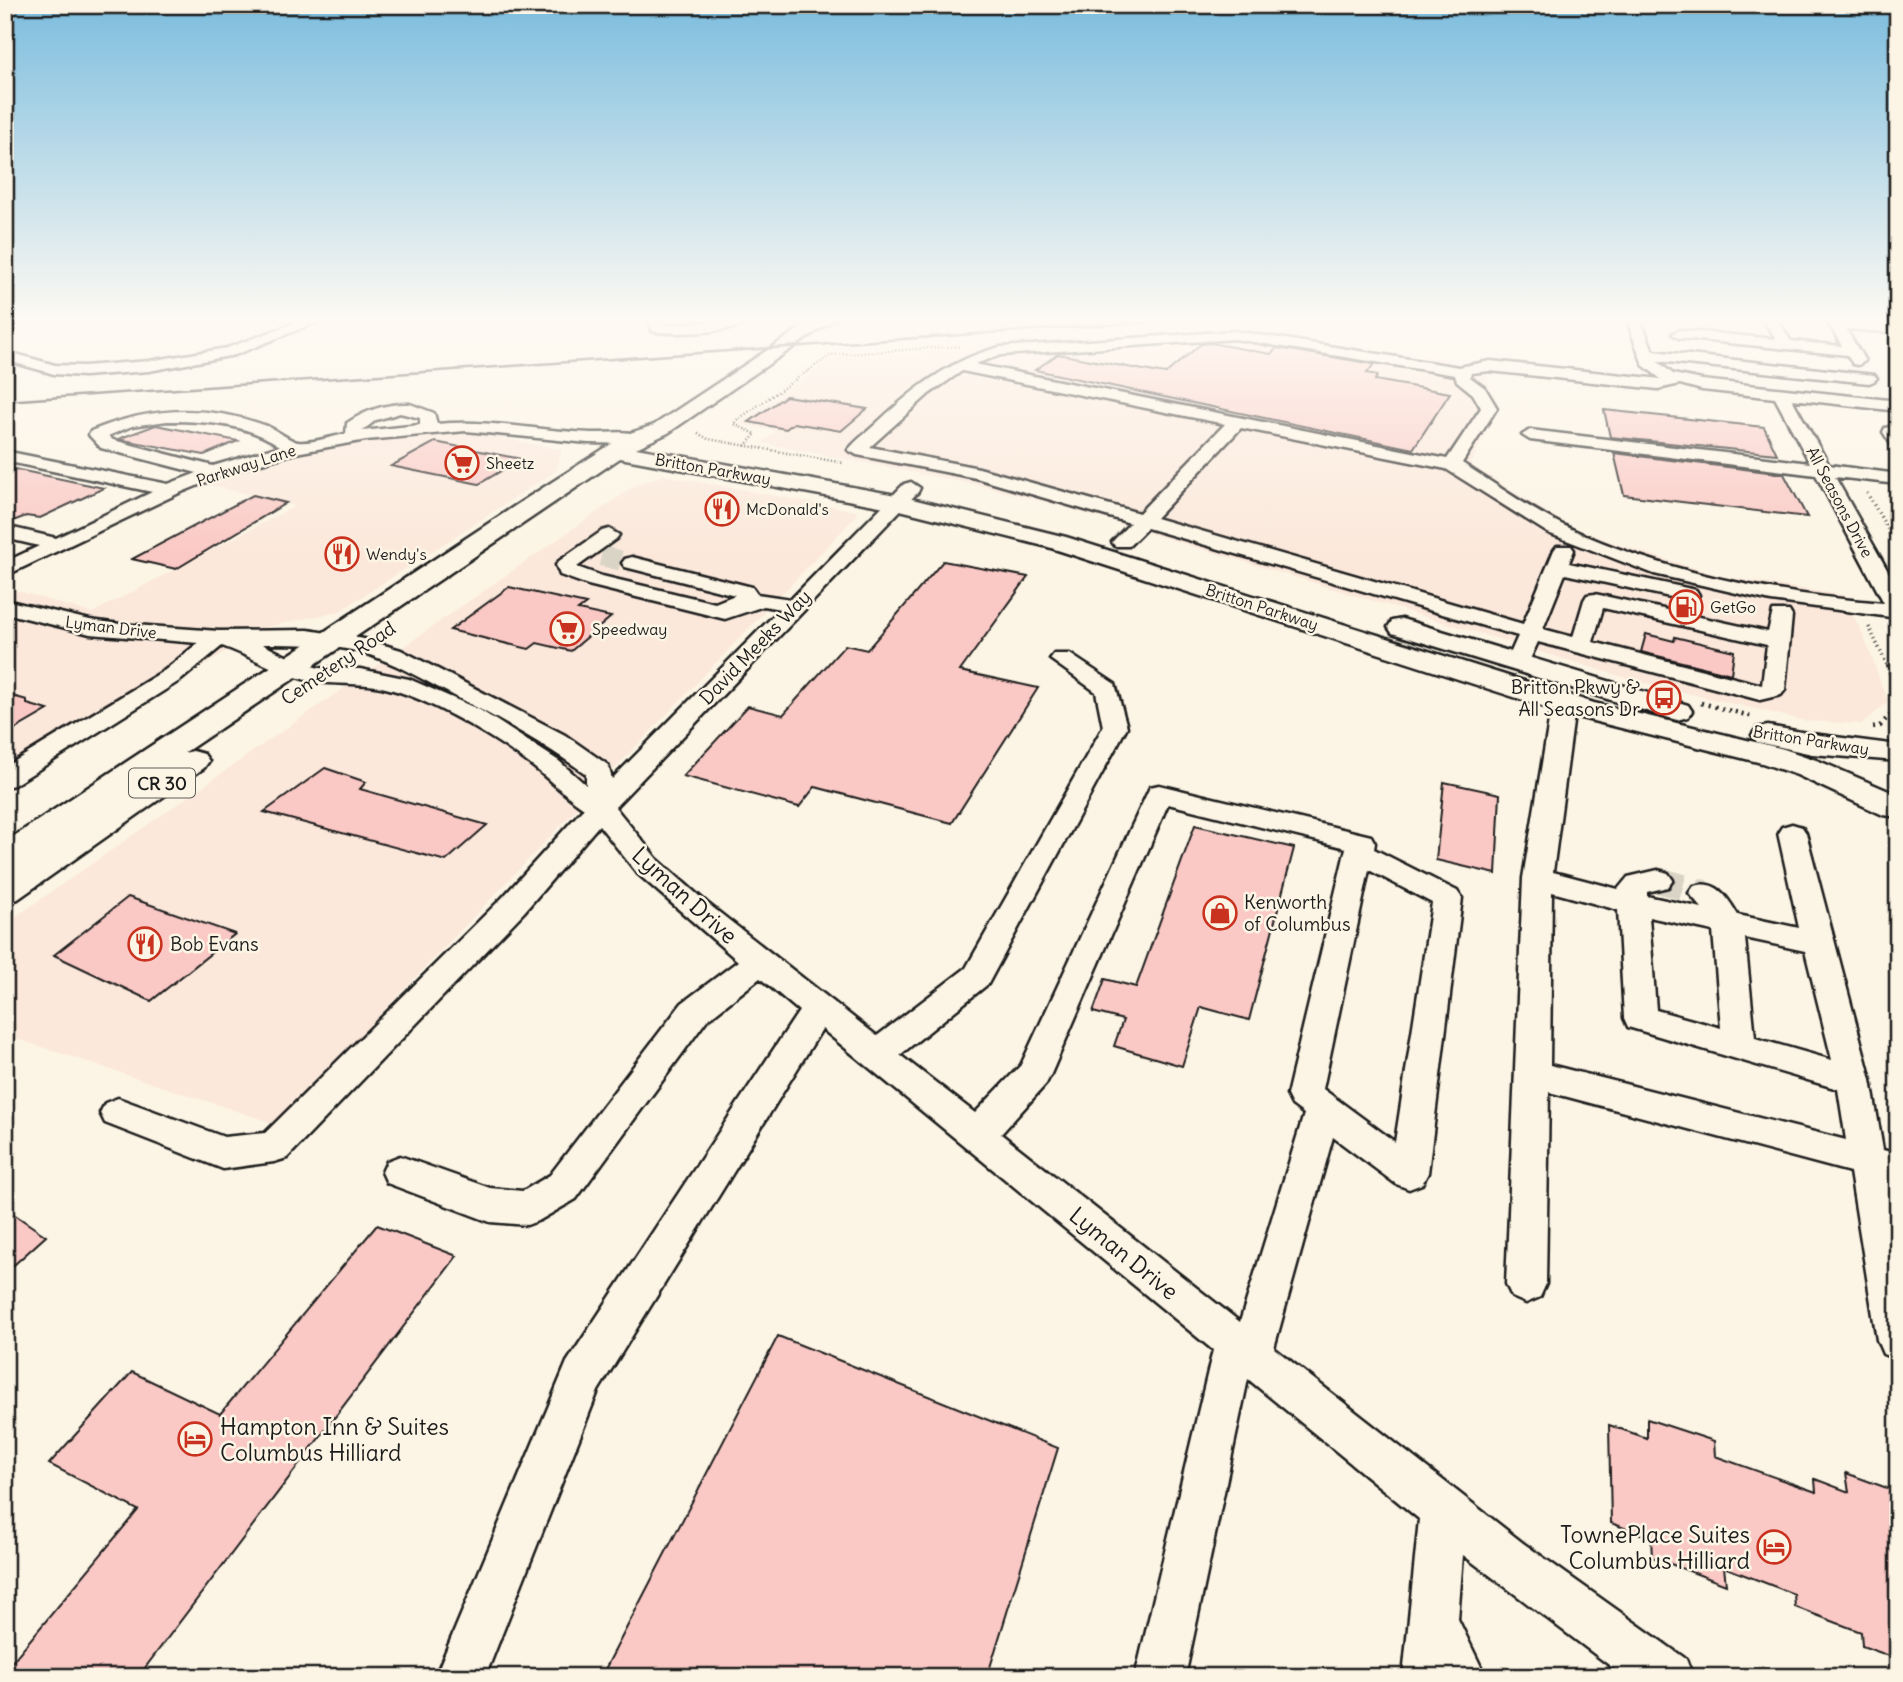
<svg xmlns="http://www.w3.org/2000/svg" width="1903" height="1682" font-family="Delius,sans-serif">
<style>
.built{fill:#fbe8db}
.building{fill:#fac9c5;stroke:#1c1c1c;stroke-width:2}
.lines{fill:none;stroke-linecap:round;stroke-linejoin:round}
.minor-tunnel-far1{stroke:#dad4c7;stroke-width:20;stroke-dasharray:20 10;stroke-linecap:butt}
.minor-tunnel{stroke:#dad4c7;stroke-width:26;stroke-dasharray:26 13;stroke-linecap:butt}
.minor-casing{stroke:#1c1c1c;stroke-width:5}
.major-casing{stroke:#1c1c1c;stroke-width:5}
.highway-casing{stroke:#1c1c1c;stroke-width:6}
.path-far2{stroke:#1c1c1c;stroke-width:2.5;stroke-dasharray:1 2.5;stroke-linecap:butt}
.path-far1{stroke:#1c1c1c;stroke-width:3.5;stroke-dasharray:1 3.5;stroke-linecap:butt}
.path{stroke:#1c1c1c;stroke-width:4.5;stroke-dasharray:2 5;stroke-linecap:butt}
.minor{fill:#fcf5e5;fill-rule:evenodd}
.major{fill:#fcf5e5;fill-rule:evenodd}
.highway{fill:#fcf5e5;fill-rule:evenodd}
.rail{stroke:#1c1c1c;stroke-width:2.5}
.labels{text-anchor:middle;dominant-baseline:central;stroke-width:5;stroke-linejoin:round;paint-order:stroke}
.far-poi-label{font-size:16px;fill:#1c1c1c;stroke:#fcf5e5;text-anchor:start}
.far-street-label{font-size:16px;fill:#1c1c1c;stroke:#fcf5e5}
.shield{fill:#fcf5e5;stroke:#5f5d58;stroke-width:2}
.shield-label{font-size:18px;font-weight:bold;fill:#1c1c1c}
.street-label{font-size:19px;fill:#1c1c1c;stroke:#fcf5e5}
.poi-label{font-size:19px;fill:#1c1c1c;stroke:#fcf5e5;text-anchor:start}
.near-street-label{font-size:23px;fill:#1c1c1c;stroke:#fcf5e5}
.near-poi-label{font-size:23px;fill:#1c1c1c;stroke:#fcf5e5;text-anchor:start}
</style>
<rect width="100%" height="100%" fill="#fcf5e5"/>
<filter id="ink" filterUnits="userSpaceOnUse"><feTurbulence type="fractalNoise" baseFrequency=".0143" numOctaves="2"/><feDisplacementMap in="SourceGraphic" scale="14" xChannelSelector="R" yChannelSelector="G"/><feConvolveMatrix kernelMatrix="1 2 1 2 8 2 1 2 1" color-interpolation-filters="sRGB"/></filter>
<g filter="url(#ink)">
<g class="built">
<polygon points="1239,332 1379,355 1443,358 1487,374 1495,410 1471,465 1571,527 1619,545 1724,577 1843,595 1865,639 1888,702 1862,724 1806,721 1636,681 1057,505 983,486 762,443 775,431 739,424 832,358"/>
<polygon points="477,433 562,450 556,471 340,611 262,628 5,794 5,587 92,613 295,506 210,485 261,464 309,453 388,438"/>
<polygon points="663,475 857,511 856,516 276,1124 5,1035 5,924 636,485"/>
</g>
<g class="building">
<polygon points="1210,343 1271,354 1277,348 1374,364 1367,373 1378,375 1375,380 1450,393 1413,449 1035,370 1058,354 1165,374 1201,344"/>
<polygon points="786,396 867,409 841,431 794,423 786,429 749,422"/>
<polygon points="1604,410 1764,427 1777,454 1610,437"/>
<polygon points="156,425 238,441 204,455 118,439"/>
<polygon points="435,442 521,459 479,484 391,466"/>
<polygon points="1614,453 1784,474 1807,517 1624,495"/>
<polygon points="5,467 104,488 40,518 26,516 5,524"/>
<polygon points="253,495 286,503 176,569 132,559"/>
<polygon points="943,561 1028,577 960,671 1038,688 952,823 815,787 799,807 683,776 748,706 783,715 845,645 867,650"/>
<polygon points="509,587 586,604 578,610 611,617 571,651 537,643 529,649 450,630"/>
<polygon points="1646,634 1674,641 1675,637 1734,651 1731,674 1641,652"/>
<polygon points="5,694 27,700 27,704 48,710 5,735"/>
<polygon points="325,768 366,782 360,789 487,825 446,861 264,812"/>
<polygon points="1444,782 1500,794 1496,874 1436,860"/>
<polygon points="1195,825 1294,848 1249,1020 1201,1007 1182,1066 1114,1046 1123,1020 1093,1012 1105,979 1136,987"/>
<polygon points="128,897 235,934 151,1001 54,955"/>
<polygon points="5,1208 46,1236 5,1273"/>
<polygon points="377,1225 457,1256 138,1677 5,1677 5,1670 138,1510 49,1464 132,1372 220,1414"/>
<polygon points="778,1336 1058,1448 987,1677 601,1677"/>
<polygon points="1647,1419 1714,1441 1715,1456 1816,1492 1815,1479 1849,1492 1846,1473 1898,1492 1898,1659 1862,1646 1861,1632 1795,1607 1794,1594 1724,1567 1726,1585 1652,1557 1651,1538 1611,1523 1609,1425 1647,1438"/>
</g>
<g class="lines">
<polyline class="minor-tunnel-far1" points="601,556 632,563"/>
<polyline class="minor-tunnel" points="1658,880 1704,893"/>
<defs>
<g id="minor">
<polygon points="308,318 327,318 235,355 149,371 84,376 54,374 5,360 5,351 55,365 84,366 149,361 227,348"/>
<path d="M649,318h14l1,7 84,-7v4c-12,11 -79,13 -96,9z"/>
<path d="M1626,318h14l13,33 221,24 3,3 -3,3 -5,2 -212,-22 16,13 29,6 196,21v10l-106,-12 37,66 69,9v10l-63,-7 63,112v29l-127,-17 -117,-27 -106,-41 -102,-64 -205,-41 -85,90 367,106 31,-74 3,-4h14l3,4 -5,13 127,27 3,5 -3,5 -8,1 -123,-27 -22,55 30,8 11,-37 3,-5 8,-1 173,38 5,-21h16l3,5 -7,74 -4,5 -21,5 -222,-58 -12,26h-16l-4,-5 12,-27 -371,-108 -18,18h-14l-3,-4 18,-19 -154,-45 -119,-23 -9,-5c9,-11 22,-20 32,-30 36,-33 72,-61 120,-73l235,-16 224,36 31,-6 171,18 -18,-14zM1235,339l220,36 2,6 16,13 8,14 -34,51 -472,-95 26,-9zM962,371l263,53 -86,89 -160,-45 -109,-21 59,-53zM1490,371l168,18 22,-5 22,6 73,8 35,65 -280,-33 -8,5 8,5 286,35 68,128c-107,-8 -224,-31 -321,-78 -35,-17 -68,-41 -101,-62l35,-55 -12,-20 -15,-11 1,-4zM1603,608l164,37 -5,40 -169,-43z"/>
<polygon points="1762,318 1776,318 1791,341 1842,346 1829,324 1836,320 1898,325 1898,333 1846,329 1865,361 1858,365 1853,364 1847,355 1679,338 1672,334 1679,330 1776,339"/>
<path d="M410,404l24,9 3,11c52,-5 102,7 154,9 14,1 43,-5 53,6l-9,5 -47,-1 -122,-12 -100,9 -70,13 -63,18 -56,23 -172,82v-14l34,-16 -34,-8v-12l51,12 96,-46 -147,-31v-10l163,33 29,-11 -96,-25 -12,-13 2,-4c58,-24 114,-27 173,-6 10,3 26,16 34,17 11,2 36,-6 48,-8l1,-11c19,-13 40,-20 63,-19zM400,413l20,5v7l-58,6 14,-11zM167,421c38,0 81,3 113,25l-67,20 -100,-26 -5,-4 24,-10z"/>
<polygon points="1898,425 1898,447 1892,446 1883,432 1885,428"/>
<path d="M911,482l9,6 -2,4 -303,315 42,52 50,44 170,133 89,-68 137,-241 -7,-35 -46,-33 4,-5h16l45,30 12,43 -139,257 -88,71 75,58 46,-48 129,-278 9,-2 212,51 4,7 -1,6 83,42 5,7 -34,275 -6,11 -13,5 -13,-5 -63,-47 -59,211 249,195 163,116 7,18h-68l-162,-122 -5,64 28,58h-83l16,-158 -171,-140 -63,298h-50l78,-327 -391,-321 -224,362 -113,286h-50l132,-315 232,-351 -39,-33 -54,43 -130,178 -36,21 -13,5 -37,-3 -103,-39 -5,-11 5,-11 13,-5 90,32 33,3 27,-16 132,-172 56,-42 -101,-88 -38,-48 -75,87 -237,246 -13,4 -51,7 -118,-46 -5,-10 5,-10 13,-5 106,39 41,-4 237,-235 82,-90c-15,-10 -28,-22 -42,-34 -34,-29 -106,-72 -149,-84 -25,-8 -50,-5 -75,-8 -33,-4 -64,-25 -96,-36l-41,34 -167,105 -9,2v-20l160,-97 33,-27 -108,-9 -85,-21v-13l85,20 30,4 99,7 89,-1 56,9 37,11 164,85 43,30 4,14 168,-170 -16,-3 -39,13 -137,-34 -28,-10 -4,-10 3,-4 43,-30 7,-2 10,6 -3,4 -39,28 25,9 113,27 20,-8 -110,-28 -3,-4 3,-4 7,-2 120,30 5,7 34,5 113,-115zM262,644c34,0 69,0 102,9 29,9 56,25 83,39 48,25 95,50 139,82v11l-27,-24 -79,-51 -71,-31 -49,-10 -41,-1 -21,-6zM1168,804l178,44 -59,247 5,10 12,9 -64,208 -239,-188 45,-50 5,-10zM1369,870l63,33 -37,239 -72,-53z"/>
<path d="M1567,698l9,2 3,5 -5,10 -21,157 65,17 10,-12 30,-7 10,3 5,7 -5,7 -21,5v4l55,12 -13,-15 5,-7c23,-7 33,11 44,29l61,13 -21,-95 4,-6 10,-3 10,3 4,6 65,247 12,70 15,4v32l-8,-3 8,44v133l-15,-6 -6,-14 -27,-168 -301,-80 -3,192 -6,13 -14,6 -14,-6 -6,-13 17,-406 27,-163 8,-15zM1552,892l66,18 6,108 4,9 210,62 8,51 -296,-75zM1649,917l64,14 8,97 -65,-18zM1745,938l60,13 27,109 -77,-22z"/>
</g>
<g id="major">
<polygon points="816,318 836,318 668,433 636,448 896,495 1066,537 1594,703 1784,749 1819,761 1898,795 1898,817 1883,815 1797,775 1762,763 1573,716 1048,547 896,509 620,458 184,753 193,751 204,754 209,761 204,768 18,899 5,903 5,872 9,870 5,871 5,842 527,498 627,434 654,425"/>
<polygon points="1402,619 1688,705 1692,711 1688,717 1677,720 1666,717 1392,633 1388,627 1392,621"/>
<polygon points="1768,726 1812,734 1898,745 1898,761 1812,754 1757,742 1752,735 1757,728"/>
</g>
<path id="highway" d="M27,831l14,4 5,9c-9,14 -25,21 -41,26v-30z"/>
</defs>
<use href="#minor" class="minor-casing"/>
<use href="#major" class="major-casing"/>
<use href="#highway" class="highway-casing"/>
<g class="path-far2">
<polyline points="1281,323 1353,318"/>
<polyline points="698,433 708,439 844,463"/>
<polyline points="745,446 756,434 734,424 737,420 831,355 961,346"/>
</g>
<g class="path-far1">
<polyline points="1867,493 1898,547"/>
<polyline points="1869,627 1888,667"/>
</g>
<g class="path">
<polyline points="1888,665 1898,700"/>
<polyline points="1701,703 1754,717"/>
<polyline points="1873,727 1880,726 1898,706"/>
</g>
<use href="#minor" class="minor"/>
<use href="#major" class="major"/>
<use href="#highway" class="highway"/>
<polyline class="rail" points="5,401 1207,318"/>
</g>
</g>
<linearGradient id="sky" x2="0" y2="1"><stop stop-color="#7cbdde"/><stop offset="0.58" stop-color="#fefaf3"/><stop offset="1" stop-color="#fefaf3" stop-opacity="0"/></linearGradient>
<rect width="1903" height="553" fill="url(#sky)"/>
<defs>
<symbol id="supermarket-ring" viewBox="-11 -11 22 22"><circle r="9.5" fill="#fcf5e5" stroke="#c8321e" stroke-width="1.5"/><path d="M-6-5.5h2.5l.6 2H6L4.5 2H-2.5L-4.4-4H-6ZM-1.5 3.2a1.3 1.3 0 1 0 .1 0ZM3 3.2a1.3 1.3 0 1 0 .1 0Z" fill="#c8321e"/></symbol>
<symbol id="restaurant-ring" viewBox="-11 -11 22 22"><circle r="9.5" fill="#fcf5e5" stroke="#c8321e" stroke-width="1.5"/><path d="M-5-6h1v4h1v-4h1v4h1v-4h1v5L-1.5 .5V6h-2V.5L-5-1ZM5-6V6H3V1.5H1.5Q1.5-4 5-6Z" fill="#c8321e"/></symbol>
<symbol id="fuel-ring" viewBox="-11 -11 22 22"><circle r="9.5" fill="#fcf5e5" stroke="#c8321e" stroke-width="1.5"/><path d="M-5.5-6h7V0h2V4h1.3V-2.5L3-4.5l.8-.8L6-3V5H2.5V1h-1V6h-7ZM-4.2-4.7v3.2H.2V-4.7Z" fill="#c8321e"/></symbol>
<symbol id="bus-ring" viewBox="-11 -11 22 22"><circle r="9.5" fill="#fcf5e5" stroke="#c8321e" stroke-width="1.5"/><path d="M-5-6H5V4H4V6H2V4H-2V6H-4V4H-5ZM-3.5-4V0h7V-4ZM-3.5 1.2v1.5H-2V1.2ZM2 1.2v1.5H3.5V1.2Z" fill="#c8321e"/></symbol>
<symbol id="shop-ring" viewBox="-11 -11 22 22"><circle r="9.5" fill="#fcf5e5" stroke="#c8321e" stroke-width="1.5"/><path d="M-5-2.5h2.3a2.7 3.5 0 0 1 5.4 0H5L5.5 6h-11ZM-1.5-2.5h3a1.5 2.3 0 0 0-3 0Z" fill="#c8321e"/></symbol>
<symbol id="hotel-ring" viewBox="-11 -11 22 22"><circle r="9.5" fill="#fcf5e5" stroke="#c8321e" stroke-width="1.5"/><path d="M-6-4.5h1.5V1H6V5H4.5V3h-9V5H-6ZM-4 0a1.8 1.8 0 1 1 3.6 0ZM.5 0V-2.5h3Q6-2.5 6 0Z" fill="#c8321e"/></symbol>
</defs>
<g fill-rule="evenodd">
<use href="#supermarket-ring" x="443" y="444" width="38" height="38"/>
<use href="#restaurant-ring" x="703" y="490" width="38" height="38"/>
<use href="#restaurant-ring" x="323" y="535" width="38" height="38"/>
<use href="#fuel-ring" x="1667" y="588" width="38" height="38"/>
<use href="#supermarket-ring" x="548" y="610" width="38" height="38"/>
<use href="#bus-ring" x="1645" y="679" width="38" height="38"/>
<use href="#shop-ring" x="1201" y="894" width="38" height="38"/>
<use href="#restaurant-ring" x="126" y="925" width="38" height="38"/>
<use href="#hotel-ring" x="176" y="1420" width="38" height="38"/>
<use href="#hotel-ring" x="1755" y="1528" width="38" height="38"/>
</g>
<g class="labels">
<g class="far-poi-label">
<text x="486" y="463">Sheetz</text>
<text x="746" y="509">McDonald's</text>
<text x="366" y="554">Wendy's</text>
<text x="1710" y="607">GetGo</text>
<text x="592" y="629">Speedway</text>
</g>
<g class="far-street-label">
<text transform="translate(246 465) rotate(-18)">Parkway Lane</text>
<text transform="translate(713 469) rotate(10)">Britton Parkway</text>
<text transform="translate(1840 502) rotate(62)">All Seasons Drive</text>
<text transform="translate(1262 607) rotate(18)">Britton Parkway</text>
<text transform="translate(111 627) rotate(7)">Lyman Drive</text>
<text transform="translate(1811 740) rotate(9)">Britton Parkway</text>
</g>
<rect class="shield" x="129" y="768.5" width="66" height="29" rx="5"/>
<g class="shield-label">
<text x="162" y="783">CR 30</text>
</g>
<g class="street-label">
<text transform="translate(755 647) rotate(-46)">David Meeks Way</text>
<text transform="translate(338 663) rotate(-34)">Cemetery Road</text>
</g>
<g class="poi-label">
<text x="1640" y="687" text-anchor="end">Britton Pkwy &amp;<tspan x="1640" dy="22">All Seasons Dr</tspan></text>
<text x="1244" y="902">Kenworth<tspan x="1244" dy="22">of Columbus</tspan></text>
<text x="170" y="944">Bob Evans</text>
</g>
<g class="near-street-label">
<text transform="translate(685 895) rotate(42)">Lyman Drive</text>
<text transform="translate(1124 1253) rotate(39)">Lyman Drive</text>
</g>
<g class="near-poi-label">
<text x="220" y="1426">Hampton Inn &amp; Suites<tspan x="220" dy="26">Columbus Hilliard</tspan></text>
<text x="1750" y="1534" text-anchor="end">TownePlace Suites<tspan x="1750" dy="26">Columbus Hilliard</tspan></text>
</g>
</g>
<rect width="1903" height="1682" fill="none" stroke="#fcf5e5" stroke-width="28"/>
<rect x="14" y="14" width="1875" height="1654" fill="none" stroke="#1c1c1c" stroke-width="2.5" filter="url(#ink)"/>
</svg>
